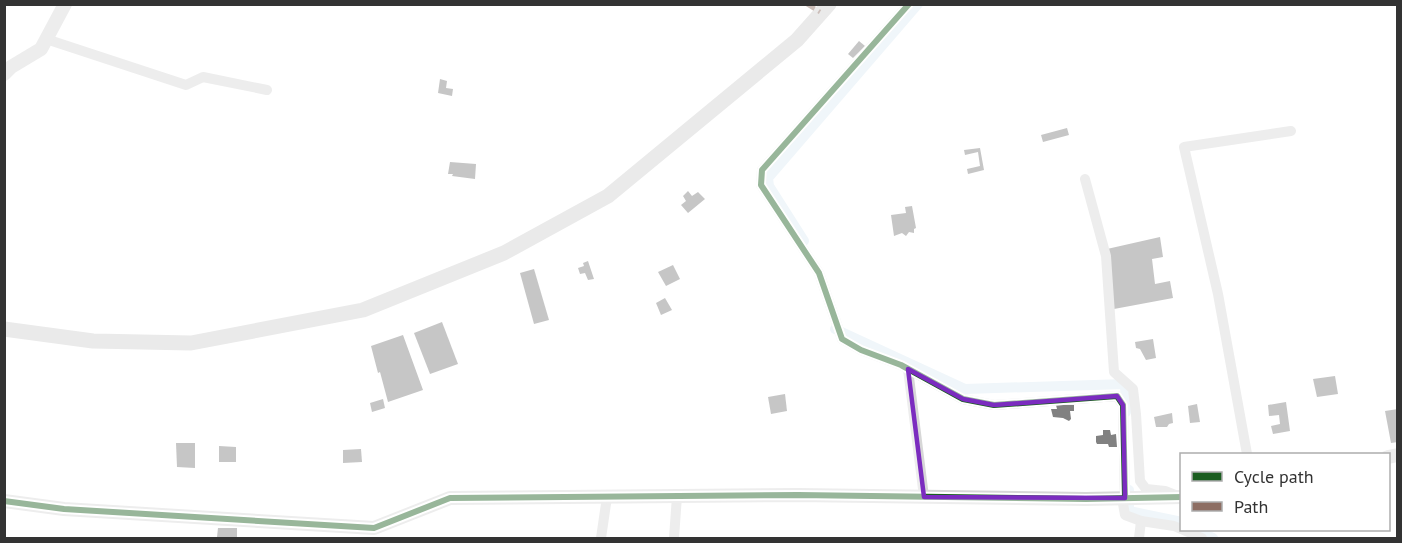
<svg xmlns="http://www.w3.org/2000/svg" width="1402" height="543" font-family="'PT Sans',sans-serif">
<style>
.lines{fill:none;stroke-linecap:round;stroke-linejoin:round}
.canal{stroke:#ddebf3;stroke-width:10}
.building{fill:#818181}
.minor{stroke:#d7d7d7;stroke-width:10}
.tertiary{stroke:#d7d7d7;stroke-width:14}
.secondary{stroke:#d0d0d0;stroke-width:15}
.quiet{stroke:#8d6e63;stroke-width:4.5;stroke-dasharray:9 4.5;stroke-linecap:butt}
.cycleway-casing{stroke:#fff;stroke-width:10}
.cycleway{stroke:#1b5e20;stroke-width:6}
.marked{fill:none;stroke:#7b2cbf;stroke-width:4.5;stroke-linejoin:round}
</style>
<rect width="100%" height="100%" fill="#fff"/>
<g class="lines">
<g class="canal">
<polyline points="804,241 769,186 768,178 918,4"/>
<polyline points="835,329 965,389 1125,384 1126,412"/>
<polyline points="1129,490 1129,511 1182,522"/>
<polyline points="1196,530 1213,538"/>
</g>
</g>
<g class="building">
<polygon points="859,41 865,46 853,58 848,54"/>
<polygon points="440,79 447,81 446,88 453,89 452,96 438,93"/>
<polygon points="1067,128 1069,135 1043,142 1041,135"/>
<polygon points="980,148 984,170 968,174 967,169 980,166 978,152 965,155 964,150"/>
<polygon points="450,162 476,164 475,179 452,176 453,174 448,174"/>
<polygon points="688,191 692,196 698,192 705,199 688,213 681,205 686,201 683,196"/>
<polygon points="912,206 916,228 914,229 914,233 909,232 906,236 902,233 894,236 891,215 906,213 905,207"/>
<polygon points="1160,237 1163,257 1152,259 1155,284 1170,281 1173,298 1114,309 1107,249"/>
<polygon points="588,261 594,279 588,280 585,273 580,274 578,268 584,266 583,263"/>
<polygon points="673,265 680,279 666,286 658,272"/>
<polygon points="534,269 549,320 534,324 520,273"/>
<polygon points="665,298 672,310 661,315 656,303"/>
<polygon points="442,322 458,364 430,374 414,333"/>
<polygon points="403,335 423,390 388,402 380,372 378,373 371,346"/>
<polygon points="1153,339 1156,358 1146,360 1140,349 1136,348 1135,342"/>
<polygon points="1335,376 1338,394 1317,397 1313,379"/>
<polygon points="785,394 787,411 771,414 768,397"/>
<polygon points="383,399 385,408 372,412 370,403"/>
<polygon points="1286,402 1290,431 1273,434 1271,426 1280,424 1279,415 1269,416 1268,405"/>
<polygon points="1197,404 1200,422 1190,423 1188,406"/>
<polygon points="1056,405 1074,405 1074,411 1070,411 1071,419 1069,421 1063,418 1053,417 1051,409 1057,409"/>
<polygon points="1398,409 1398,442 1391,443 1385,411"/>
<polygon points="1172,413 1173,423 1169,424 1167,427 1156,427 1154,417"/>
<polygon points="1103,430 1110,430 1111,435 1116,434 1117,447 1109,447 1108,444 1097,444 1096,442 1096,436 1103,435"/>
<polygon points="176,443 195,443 195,468 177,467"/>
<polygon points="219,446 236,447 236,462 219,462"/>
<polygon points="361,449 362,462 343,463 343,450"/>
<polygon points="218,528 237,528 237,538 217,537"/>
</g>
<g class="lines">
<g class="minor">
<polyline points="909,4 762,170 761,185 819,273 842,339 861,350 901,365 963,399 994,405 1117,396 1123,405 1125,498"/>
<polyline points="46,39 186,85 203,77 267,90"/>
<polyline points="1085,179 1106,256 1114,372 1133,389 1136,414 1140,481 1146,489 1165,491 1175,495"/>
<polyline points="908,369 924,497"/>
<polyline points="1247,454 1218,294 1184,147 1291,131"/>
<polyline points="1122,498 1125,515 1141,521 1139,538"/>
<polyline points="1141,521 1174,526 1202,538"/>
<polyline points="601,538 607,497"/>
<polyline points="674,538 677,496"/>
</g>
<g class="tertiary">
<polyline points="4,74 11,67 41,49 65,4"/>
<polyline points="1388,457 1398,455"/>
<polyline points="4,501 64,509 374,528 450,498 798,495 1086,499 1182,497"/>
</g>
<polyline class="secondary" points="4,329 93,341 191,343 363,310 504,253 608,196 797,40 829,4"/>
<polyline class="quiet" points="807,4 820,12"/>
<defs>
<g id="cycleway">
<polyline points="909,4 762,170 761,185 819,273 842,339 861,350 901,365 963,399 994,405 1117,396 1123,405 1125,498"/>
<polyline points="4,501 64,509 374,528 450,498 798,495 1086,499 1182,497"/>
</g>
</defs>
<use href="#cycleway" class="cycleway-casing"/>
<use href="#cycleway" class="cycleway"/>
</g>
<path d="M0 0H1402V543H0ZM908,369l55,30 31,6 123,-9 6,9 2,93 -201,-1z" fill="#fff" fill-opacity=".55" fill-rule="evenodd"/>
<path class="marked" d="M908,369l55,30 31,6 123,-9 6,9 2,93 -201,-1z"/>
<rect width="1402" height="543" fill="none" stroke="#333333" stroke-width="12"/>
<rect x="1180" y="453" width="210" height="78" fill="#ffffff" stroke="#adadad" stroke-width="1.5"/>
<rect x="1192" y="472" width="30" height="9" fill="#1b5e20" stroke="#adadad" stroke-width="1.5"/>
<text x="1234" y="483" font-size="18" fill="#333333">Cycle path</text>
<rect x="1192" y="502" width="30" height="9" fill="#8d6e63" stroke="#adadad" stroke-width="1.5"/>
<text x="1234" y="513" font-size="18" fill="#333333">Path</text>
</svg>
